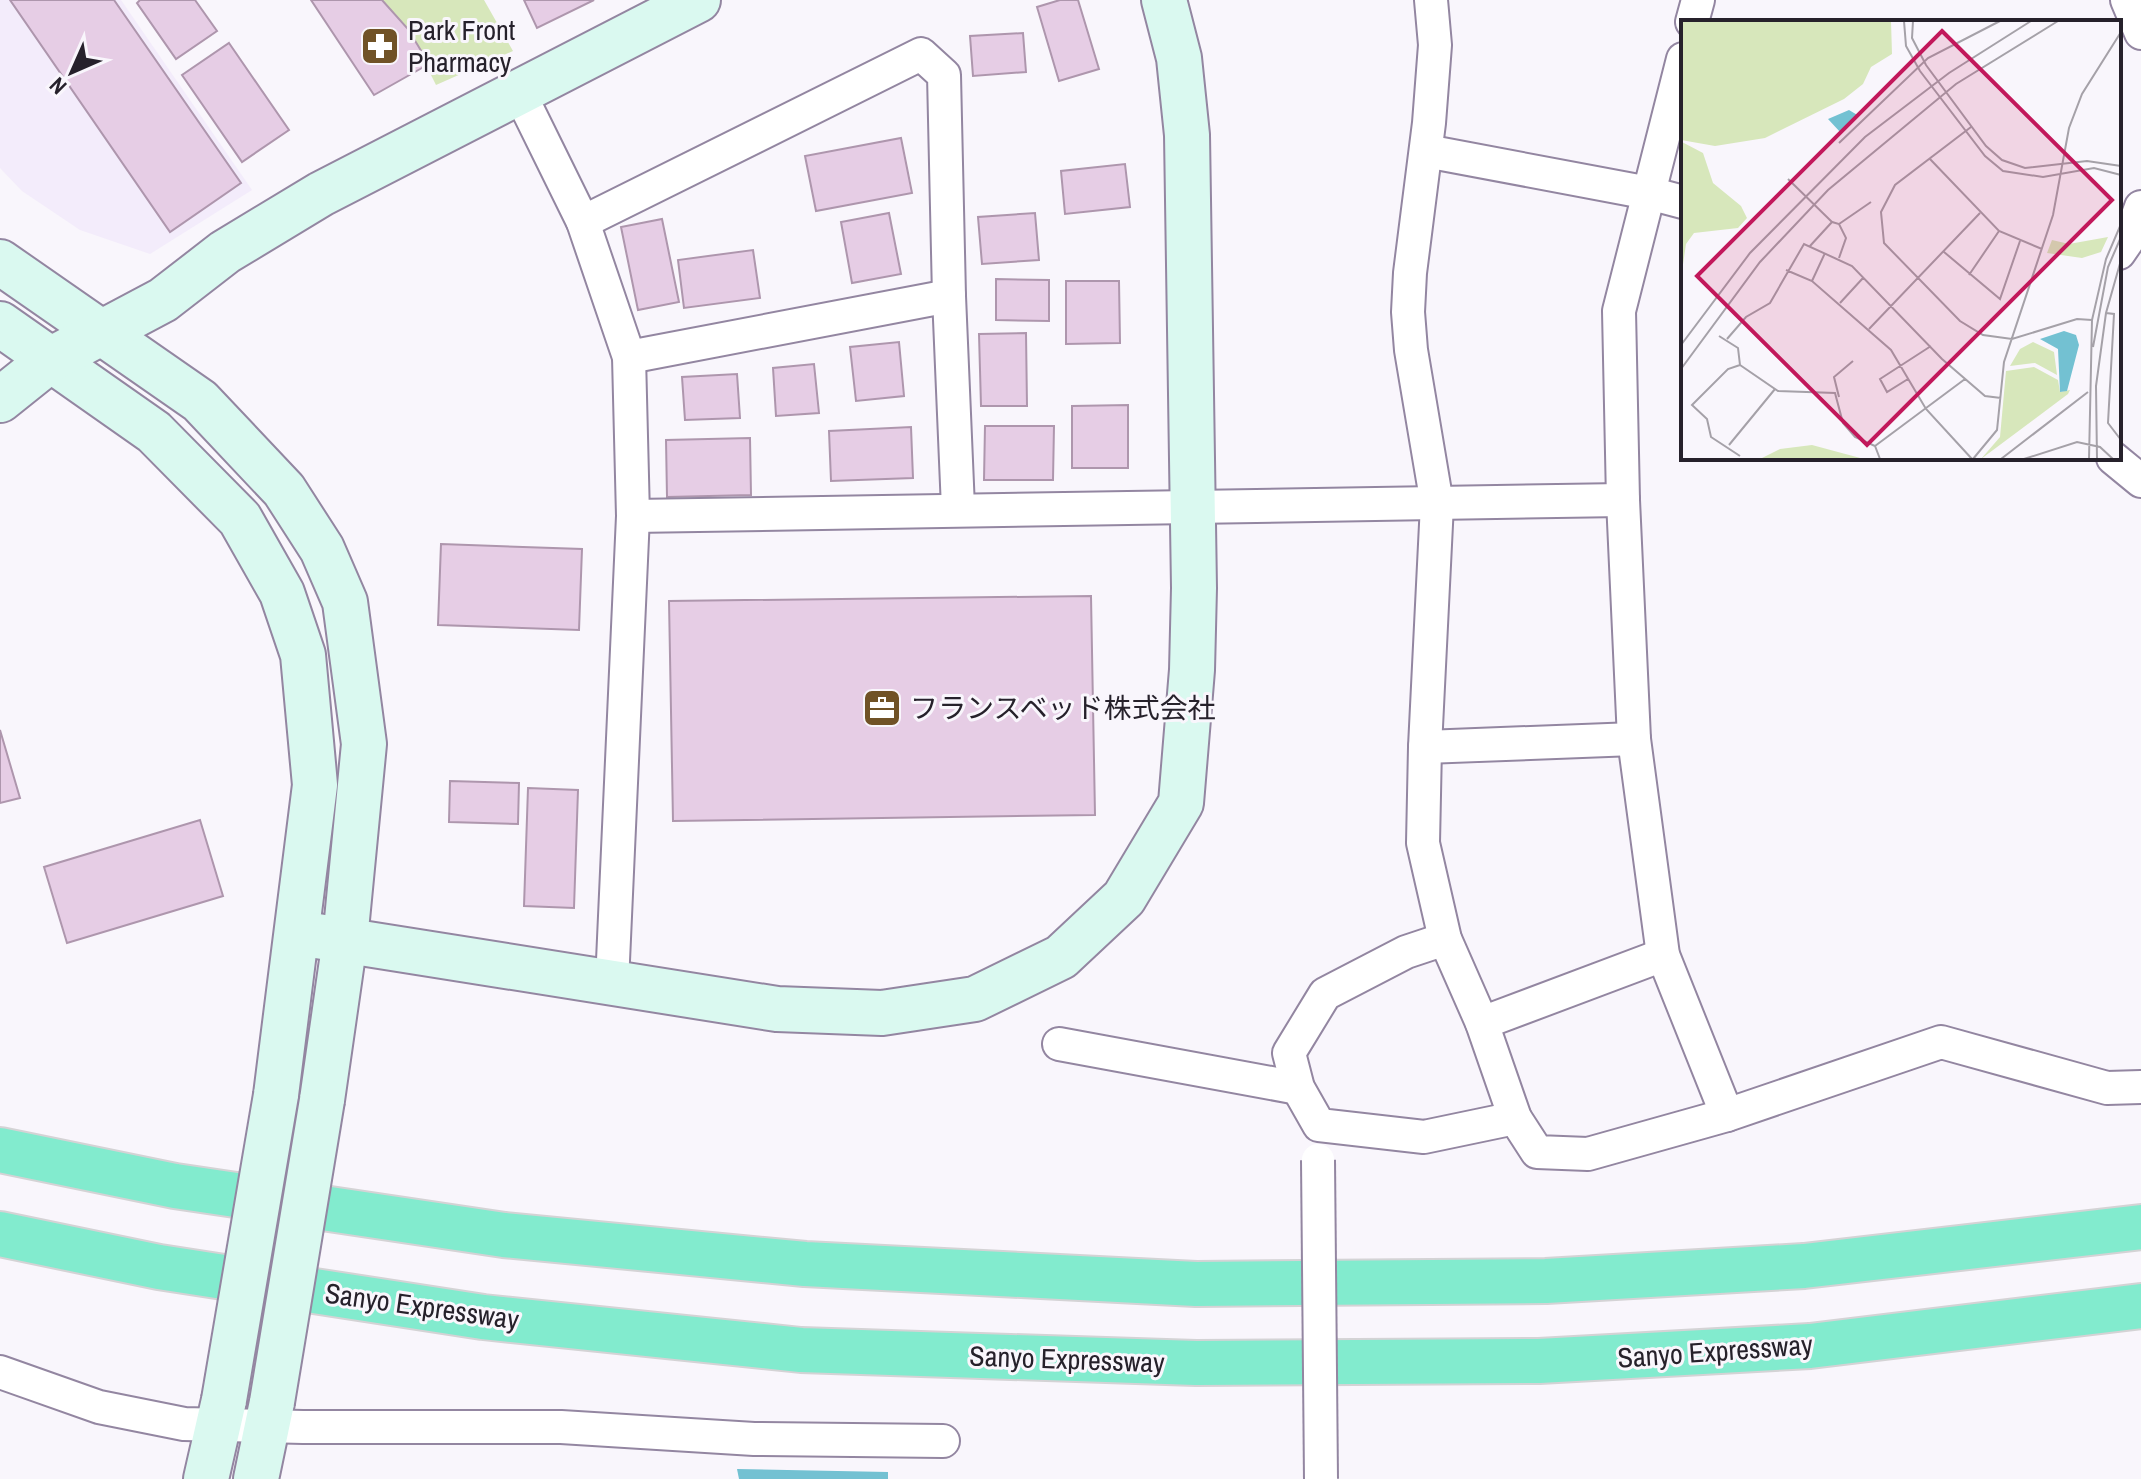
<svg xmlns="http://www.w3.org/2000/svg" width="2141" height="1479" font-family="'Archivo Narrow','Noto Sans JP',sans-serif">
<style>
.built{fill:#f3ecfb}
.green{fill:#d7e7bb}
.water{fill:#73c1d2}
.building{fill:#e6cde5;stroke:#ae96ad;stroke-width:2}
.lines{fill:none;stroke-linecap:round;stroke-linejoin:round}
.street-casing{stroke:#9386a1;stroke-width:36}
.secondary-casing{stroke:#9386a1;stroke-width:48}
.highway-casing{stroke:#d4d3d5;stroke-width:48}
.street{stroke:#fff;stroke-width:32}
.secondary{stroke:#daf9f0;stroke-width:44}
.highway{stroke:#82ebce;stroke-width:44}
.street-bridge-casing{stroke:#9386a1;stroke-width:36;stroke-linecap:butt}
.secondary-bridge-casing{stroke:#9386a1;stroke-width:48;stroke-linecap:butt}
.street-bridge{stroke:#fff;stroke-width:32}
.secondary-bridge{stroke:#daf9f0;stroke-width:44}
.labels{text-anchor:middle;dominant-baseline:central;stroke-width:6;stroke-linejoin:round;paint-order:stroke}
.poi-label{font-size:28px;fill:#26212b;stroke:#f9f6fc;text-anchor:start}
.street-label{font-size:28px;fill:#26212b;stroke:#f9f6fc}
.inset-road{fill:none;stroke:#a5a1a8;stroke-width:2}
.view{fill:#c2185b;fill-opacity:0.15;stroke:#c2185b;stroke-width:4}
.inset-edge{fill:none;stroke:#26212b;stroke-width:4}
</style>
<rect width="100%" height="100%" fill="#f9f6fc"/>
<polygon class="built" points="0,0 121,0 252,190 150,254 80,230 22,191 0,168"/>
<polygon class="green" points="382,0 484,0 513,51 436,85 408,29"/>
<polygon class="water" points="737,1469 888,1472 888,1479 739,1479"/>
<g class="building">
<polygon points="10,0 114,0 241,183 170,232"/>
<polygon points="140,0 195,0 217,31 176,59 137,3"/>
<polygon points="311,0 382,0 408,29 429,64 374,95"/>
<polygon points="524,0 594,0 537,28"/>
<polygon points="1060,0 1078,0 1099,69 1059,81 1037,7"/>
<polygon points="1023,33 1026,72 973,76 970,36"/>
<polygon points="229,43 289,130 242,162 182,75"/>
<polygon points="901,138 912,193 816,211 805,156"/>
<polygon points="1125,164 1130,207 1065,214 1061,171"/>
<polygon points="889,213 901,274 852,283 841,222"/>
<polygon points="1035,213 1039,260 982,264 978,217"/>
<polygon points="662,219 679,302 638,310 621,227"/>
<polygon points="753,250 760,298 684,308 678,260"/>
<polygon points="996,279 1049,280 1049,321 996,320"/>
<polygon points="1066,281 1119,281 1120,343 1066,344"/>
<polygon points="1026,333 1027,406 981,406 979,334"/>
<polygon points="899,342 904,396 856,401 850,347"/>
<polygon points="814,364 819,413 776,416 773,368"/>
<polygon points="737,374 740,418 685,420 682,377"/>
<polygon points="1128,405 1128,468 1072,468 1072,406"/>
<polygon points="985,426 1054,426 1053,480 984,480"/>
<polygon points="911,427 913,478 831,481 829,431"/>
<polygon points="750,438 751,495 667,497 666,440"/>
<polygon points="441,544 582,549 579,630 438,625"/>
<polygon points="1091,596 1095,815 673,821 669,601"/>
<polygon points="0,730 20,798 0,803"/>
<polygon points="450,781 519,783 518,824 449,822"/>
<polygon points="528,788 578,790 574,908 524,906"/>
<polygon points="200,820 223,896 67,943 44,867"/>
</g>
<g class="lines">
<defs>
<g id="street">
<polyline points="1431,0 1435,45 1429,123 1410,273 1408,312 1411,350 1437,504 1425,747 1423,843 1445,939 1482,1023 1515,1118 1537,1152 1588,1154 1727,1115 1941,1042 2107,1088 2141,1087"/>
<polyline points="2127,0 2141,33"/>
<polyline points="1692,22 1698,0"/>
<polyline points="1683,59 1619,311 1623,500 1634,739 1663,955 1727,1115"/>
<polyline points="519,92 583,222 629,357 633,516 612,983"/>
<polyline points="1426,151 1649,193 1683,202"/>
<polyline points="583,222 921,54 944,75 949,296 958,508"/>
<polyline points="2119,253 2130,237 2141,207"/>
<polyline points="629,357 949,296"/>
<polyline points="2113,458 2141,481"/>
<path d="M633,516c330,-8 660,-8 990,-16"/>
<polyline points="1425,747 1634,739"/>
<polyline points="1445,939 1406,952 1325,994 1289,1053 1298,1088 1319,1125 1424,1137 1515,1118"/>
<polyline points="1482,1023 1663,955"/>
<polyline points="1059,1044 1298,1088"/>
<polyline points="0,1372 99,1407 184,1424 303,1427 561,1427 754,1439 943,1441"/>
</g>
<g id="secondary">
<polyline points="0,262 200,401 284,490 322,549 345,602 364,744 345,940 322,1100"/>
<polyline points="0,324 154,432 240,519 282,593 303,655 315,785 276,1095"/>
<polyline points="0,400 50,360 163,300 225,252 321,194 698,0"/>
<polyline points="298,933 777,1009 882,1013 975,999 1061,957 1124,898 1181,803 1192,670 1194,588 1187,135 1179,58 1164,0"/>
<polyline points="206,1479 224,1400"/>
<polyline points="256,1479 272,1402"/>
</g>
<g id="highway">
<polyline points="0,1150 175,1186 504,1235 805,1264 1196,1284 1546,1281 1804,1266 2141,1227"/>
<polyline points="0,1234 159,1267 483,1317 801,1350 1196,1363 1539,1361 1810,1346 2141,1306"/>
</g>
</defs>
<use href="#street" class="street-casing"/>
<use href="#secondary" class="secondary-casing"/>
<use href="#highway" class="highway-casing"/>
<use href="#street" class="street"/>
<use href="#secondary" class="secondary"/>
<use href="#highway" class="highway"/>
<defs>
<polyline id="street-bridge" points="1318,1160 1321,1479"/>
<g id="secondary-bridge">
<polyline points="224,1400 276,1095"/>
<polyline points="272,1402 322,1100"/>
</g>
</defs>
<use href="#street-bridge" class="street-bridge-casing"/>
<use href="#secondary-bridge" class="secondary-bridge-casing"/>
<use href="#street-bridge" class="street-bridge"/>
<use href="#secondary-bridge" class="secondary-bridge"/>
</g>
<defs>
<symbol id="pharmacy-square" viewBox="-11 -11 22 22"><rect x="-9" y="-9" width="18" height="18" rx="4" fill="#705226" stroke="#f9f6fc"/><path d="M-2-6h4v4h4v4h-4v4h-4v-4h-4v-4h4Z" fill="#fff"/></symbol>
<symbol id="office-square" viewBox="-11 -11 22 22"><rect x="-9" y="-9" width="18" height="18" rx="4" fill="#705226" stroke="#f9f6fc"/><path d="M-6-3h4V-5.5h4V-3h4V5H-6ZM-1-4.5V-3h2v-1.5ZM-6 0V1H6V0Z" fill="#fff"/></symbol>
</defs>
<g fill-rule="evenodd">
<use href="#pharmacy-square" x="358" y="24" width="44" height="44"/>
<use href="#office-square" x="860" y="686" width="44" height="44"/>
</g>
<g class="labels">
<g class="poi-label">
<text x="408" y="30">Park Front<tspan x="408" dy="32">Pharmacy</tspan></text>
<text x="910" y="708">フランスベッド株式会社</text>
</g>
<g class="street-label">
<text transform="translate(422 1306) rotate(8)">Sanyo Expressway</text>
<text transform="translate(1715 1351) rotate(-4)">Sanyo Expressway</text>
<text transform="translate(1067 1359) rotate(2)">Sanyo Expressway</text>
</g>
</g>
<g transform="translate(1681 20)">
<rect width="440" height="440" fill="#f9f6fc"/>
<path d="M0,1h210l1,33 -21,13 -8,17 -19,15 -79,39 -50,8 -34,-6zM427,217l-7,15 -19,6 -35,-5 5,-13 17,4zM352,322l21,10 3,23 -22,-12 -25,3 10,-17z" fill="#d7e7bb"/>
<path d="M1,122l21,11 10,30 28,23 6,12 -9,10 -44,5 -8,11 -5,34zM353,347l24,13 2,12 10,-2 -2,4 -87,65 19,-22 6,-66zM131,425l52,14h-104l20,-10z" fill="#d7e7bb"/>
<path d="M168,90l10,6 -18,17 -13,-14zM383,311l12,4 3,10 -12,46 -7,1 -2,-43 -18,-10z" fill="#73c1d2"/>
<path class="inset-road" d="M223,1l2,25 14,25 65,85 18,15 40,6 51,-9 27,7M232,1l-1,17 14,27 60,81 16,14 23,8 62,-7 34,5M290,107l-76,58 -14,27 3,31 76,78 23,14 29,4 65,-20 15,1M158,123l89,-85 72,-37M248,138l70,73 43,18M107,159l44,43M158,204l32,-22M129,226l22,-24 7,2 7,14 -7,20M263,232l56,47 20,-58M105,250l26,11 79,69 35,59 46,50M288,255l30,-44M131,261l13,-28M159,283l23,-25M425,293l8,1 -6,109 13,17M188,309l111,-116M38,316l19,12 2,17 38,26 57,2 8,30 12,14 20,9 5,13M46,319l19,-22 24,-14 34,-59 48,22 90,93 43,37 16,2M0,325l69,-92 115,-116 84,-64 82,-52M412,327l15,-80 13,-30M59,345l-12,4 -36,36 15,14 4,18 29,19M0,349l79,-107 68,-72 128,-106 102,-63M227,359l-21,13 -7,-13 51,-33M158,377l-5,-20 19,-16M48,425l46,-56M194,426l90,-67M292,439l24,-29 7,-68 49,-147 16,-87 13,-34 39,-62M320,439l87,-67M343,439l53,-17 23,5 13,12M408,439l3,-139 14,-61 15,-35M416,439l-1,-73 10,-73 15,-53"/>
<path class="view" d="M261,11l170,169 -245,245 -170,-169z"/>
<rect width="440" height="440" class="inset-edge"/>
</g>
<g transform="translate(72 72) rotate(225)" stroke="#f9f6fc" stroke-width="6" paint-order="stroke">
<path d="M0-6L14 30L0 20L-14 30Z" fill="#26212b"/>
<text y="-12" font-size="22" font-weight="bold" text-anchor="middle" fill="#26212b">N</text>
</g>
</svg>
